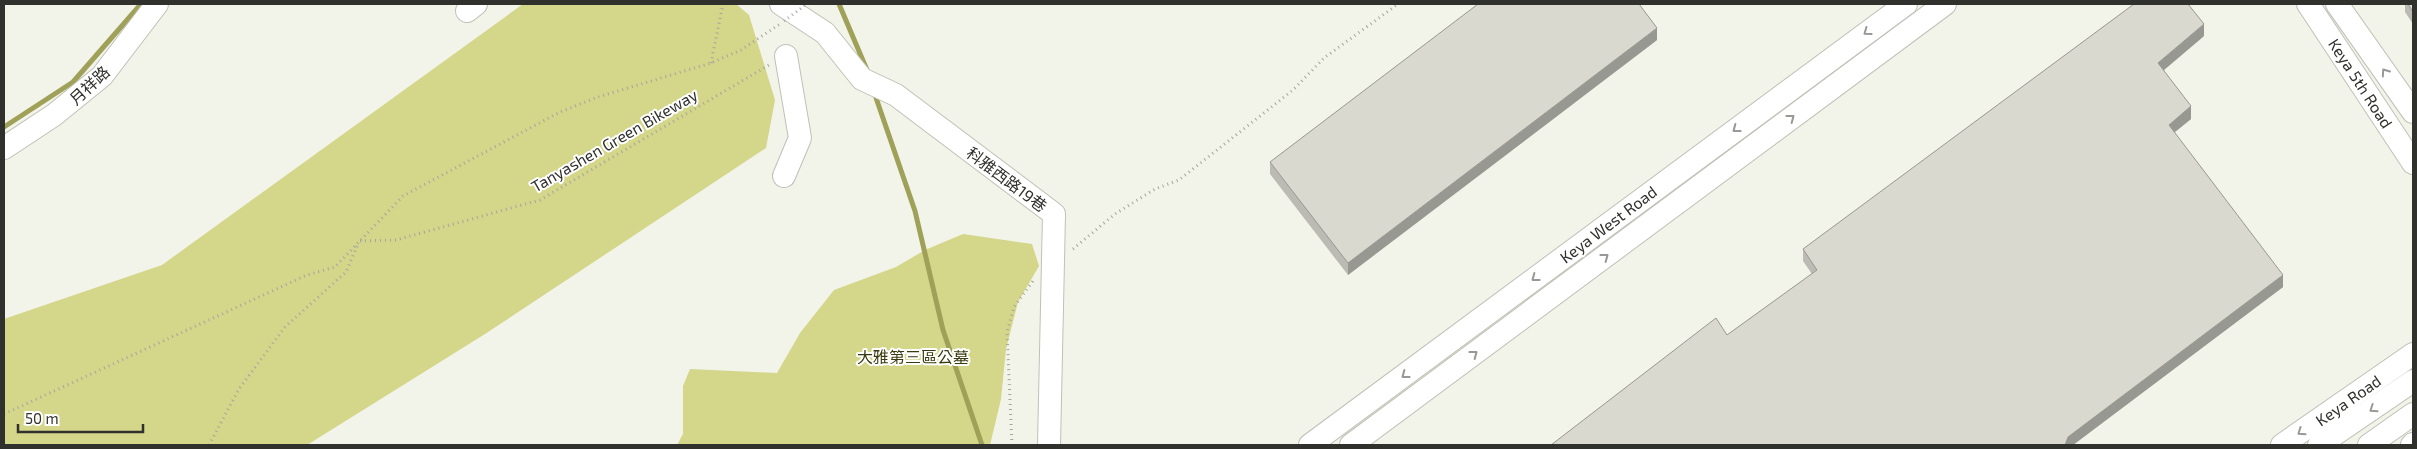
<svg xmlns="http://www.w3.org/2000/svg" width="2417" height="449" font-family="'Exo 2','Noto Sans TC',sans-serif">
<style>
.green{fill:#d4d689}
.lines{fill:none;stroke-linecap:round;stroke-linejoin:round}
.stream{stroke:#a0a158;stroke-width:5}
.minor-casing{stroke:#c0c0b7;stroke-width:24}
.path{stroke:#a5a69e;stroke-width:3;stroke-dasharray:1 4;stroke-linecap:butt}
.minor{stroke:#fff;stroke-width:22}
.path-bridge{stroke:#a5a69e;stroke-width:3;stroke-dasharray:1 4;stroke-linecap:butt}
.wall{fill:#bbbbb3}
.shaded-wall{fill:#989892}
.building{fill:#d9d9d0;stroke:#989892}
.oneway{stroke:#989896}
.labels{text-anchor:middle;dominant-baseline:central;stroke-width:4;stroke-linejoin:round;paint-order:stroke}
.street-label{font-size:16px;fill:#30312d;stroke:#fff}
.park-label{font-size:16px;fill:#393a0e;stroke:#fff}
</style>
<rect width="100%" height="100%" fill="#f2f3e9"/>
<g class="green">
<polygon points="523,4 736,4 749,15 775,100 766,148 485,334 307,445 4,445 4,319 162,265"/>
<polygon points="963,234 1032,244 1039,266 1018,302 1006,349 1001,399 990,445 677,445 683,434 683,386 690,369 777,373 800,333 834,290 896,267 925,250"/>
</g>
<g class="lines">
<g class="stream">
<polyline points="839,4 867,70"/>
<polyline points="874,92 915,211 943,330 982,445"/>
<polyline points="4,127 73,82 141,4"/>
</g>
<defs>
<g id="minor">
<polyline points="781,4 825,33 862,79 896,95 1054,214 1049,445"/>
<polyline points="2308,4 2413,163"/>
<polyline points="2337,4 2413,112"/>
<polyline points="467,11 476,4"/>
<polyline points="4,148 54,115 102,76 157,4"/>
<polyline points="784,176 800,138 786,56"/>
<polyline points="1310,445 1906,4"/>
<polyline points="1351,445 1945,4"/>
<polyline points="2282,445 2413,354"/>
<polyline points="2319,445 2413,381"/>
<polyline points="2369,445 2413,414"/>
<polyline points="2412,445 2413,444"/>
</g>
</defs>
<use href="#minor" class="minor-casing"/>
<g class="path">
<polyline points="711,63 723,4"/>
<polyline points="360,241 396,240 540,200 769,65"/>
<polyline points="1073,249 1115,214 1155,189 1179,180 1293,90 1324,58 1398,4"/>
<polyline points="4,414 307,275 335,267 403,196 560,112 598,97 711,63 741,50 780,24"/>
<polyline points="209,445 239,389 285,327 346,272 358,244"/>
<polyline points="1012,445 1007,332 1014,307 1033,281"/>
</g>
<use href="#minor" class="minor"/>
<polyline class="path-bridge" points="784,21 807,4"/>
</g>
<g class="wall">
<polygon points="2405,4 2413,4 2413,24 2405,12"/>
<polygon points="2204,36 2164,70 2191,119 2174,132 2283,287 2073,445 1551,445 1727,335 1812,274 1803,261 1803,249"/>
<polygon points="1657,40 1348,275 1270,174 1270,162"/>
</g>
<g class="shaded-wall">
<polygon points="2204,24 2204,36 2158,75 2158,63"/>
<polygon points="1657,28 1657,40 1348,275 1348,263"/>
<polygon points="2191,106 2191,119 2169,137 2169,125"/>
<polygon points="2283,275 2283,287 2073,445 2065,445 2068,437"/>
</g>
<g class="building">
<polygon points="1478,4 1639,4 1657,28 1348,263 1270,162"/>
<polygon points="2134,4 2188,4 2204,24 2158,63 2191,106 2169,125 2283,275 2068,437 2065,445 1551,445 1716,318 1727,335 1817,270 1803,249"/>
<polygon points="2408,4 2413,4 2413,12"/>
</g>
<defs><path id="oneway-chevron" d="M-2-3.5L2.5 0L-2 3.5" fill="none" stroke-width="1.6" stroke-linecap="round" stroke-linejoin="round" transform="scale(1.25)"/></defs>
<g class="oneway">
<use href="#oneway-chevron" transform="translate(1867 32) rotate(144)"/>
<use href="#oneway-chevron" transform="translate(2385 72) rotate(-125)"/>
<use href="#oneway-chevron" transform="translate(1791 118) rotate(-37)"/>
<use href="#oneway-chevron" transform="translate(1736 129) rotate(143)"/>
<use href="#oneway-chevron" transform="translate(1605 257) rotate(-37)"/>
<use href="#oneway-chevron" transform="translate(1535 278) rotate(143)"/>
<use href="#oneway-chevron" transform="translate(1474 354) rotate(-37)"/>
<use href="#oneway-chevron" transform="translate(1405 375) rotate(143)"/>
<use href="#oneway-chevron" transform="translate(2373 409) rotate(146)"/>
<use href="#oneway-chevron" transform="translate(2301 432) rotate(145)"/>
</g>
<g class="labels">
<g class="street-label">
<text transform="translate(2361 83) rotate(57)">Keya 5th Road</text>
<text transform="translate(89 85) rotate(-43)">月祥路</text>
<text transform="translate(614 140) rotate(-30)">Tanyashen Green Bikeway</text>
<text transform="translate(1007 179) rotate(37)">科雅西路19巷</text>
<text transform="translate(1608 224) rotate(-37)">Keya West Road</text>
<text transform="translate(2348 400) rotate(-35)">Keya Road</text>
</g>
<g class="park-label">
<text x="913" y="356">大雅第三區公墓</text>
</g>
</g>
<rect width="2417" height="449" fill="none" stroke="#30312d" stroke-width="10"/>
<path d="M18 424v8h125v-8" fill="none" stroke="#30312d" stroke-width="2.5"/>
<text x="25" y="424" font-size="15" fill="#30312d" stroke="#ffffff" stroke-width="4" paint-order="stroke">50 m</text>
</svg>
